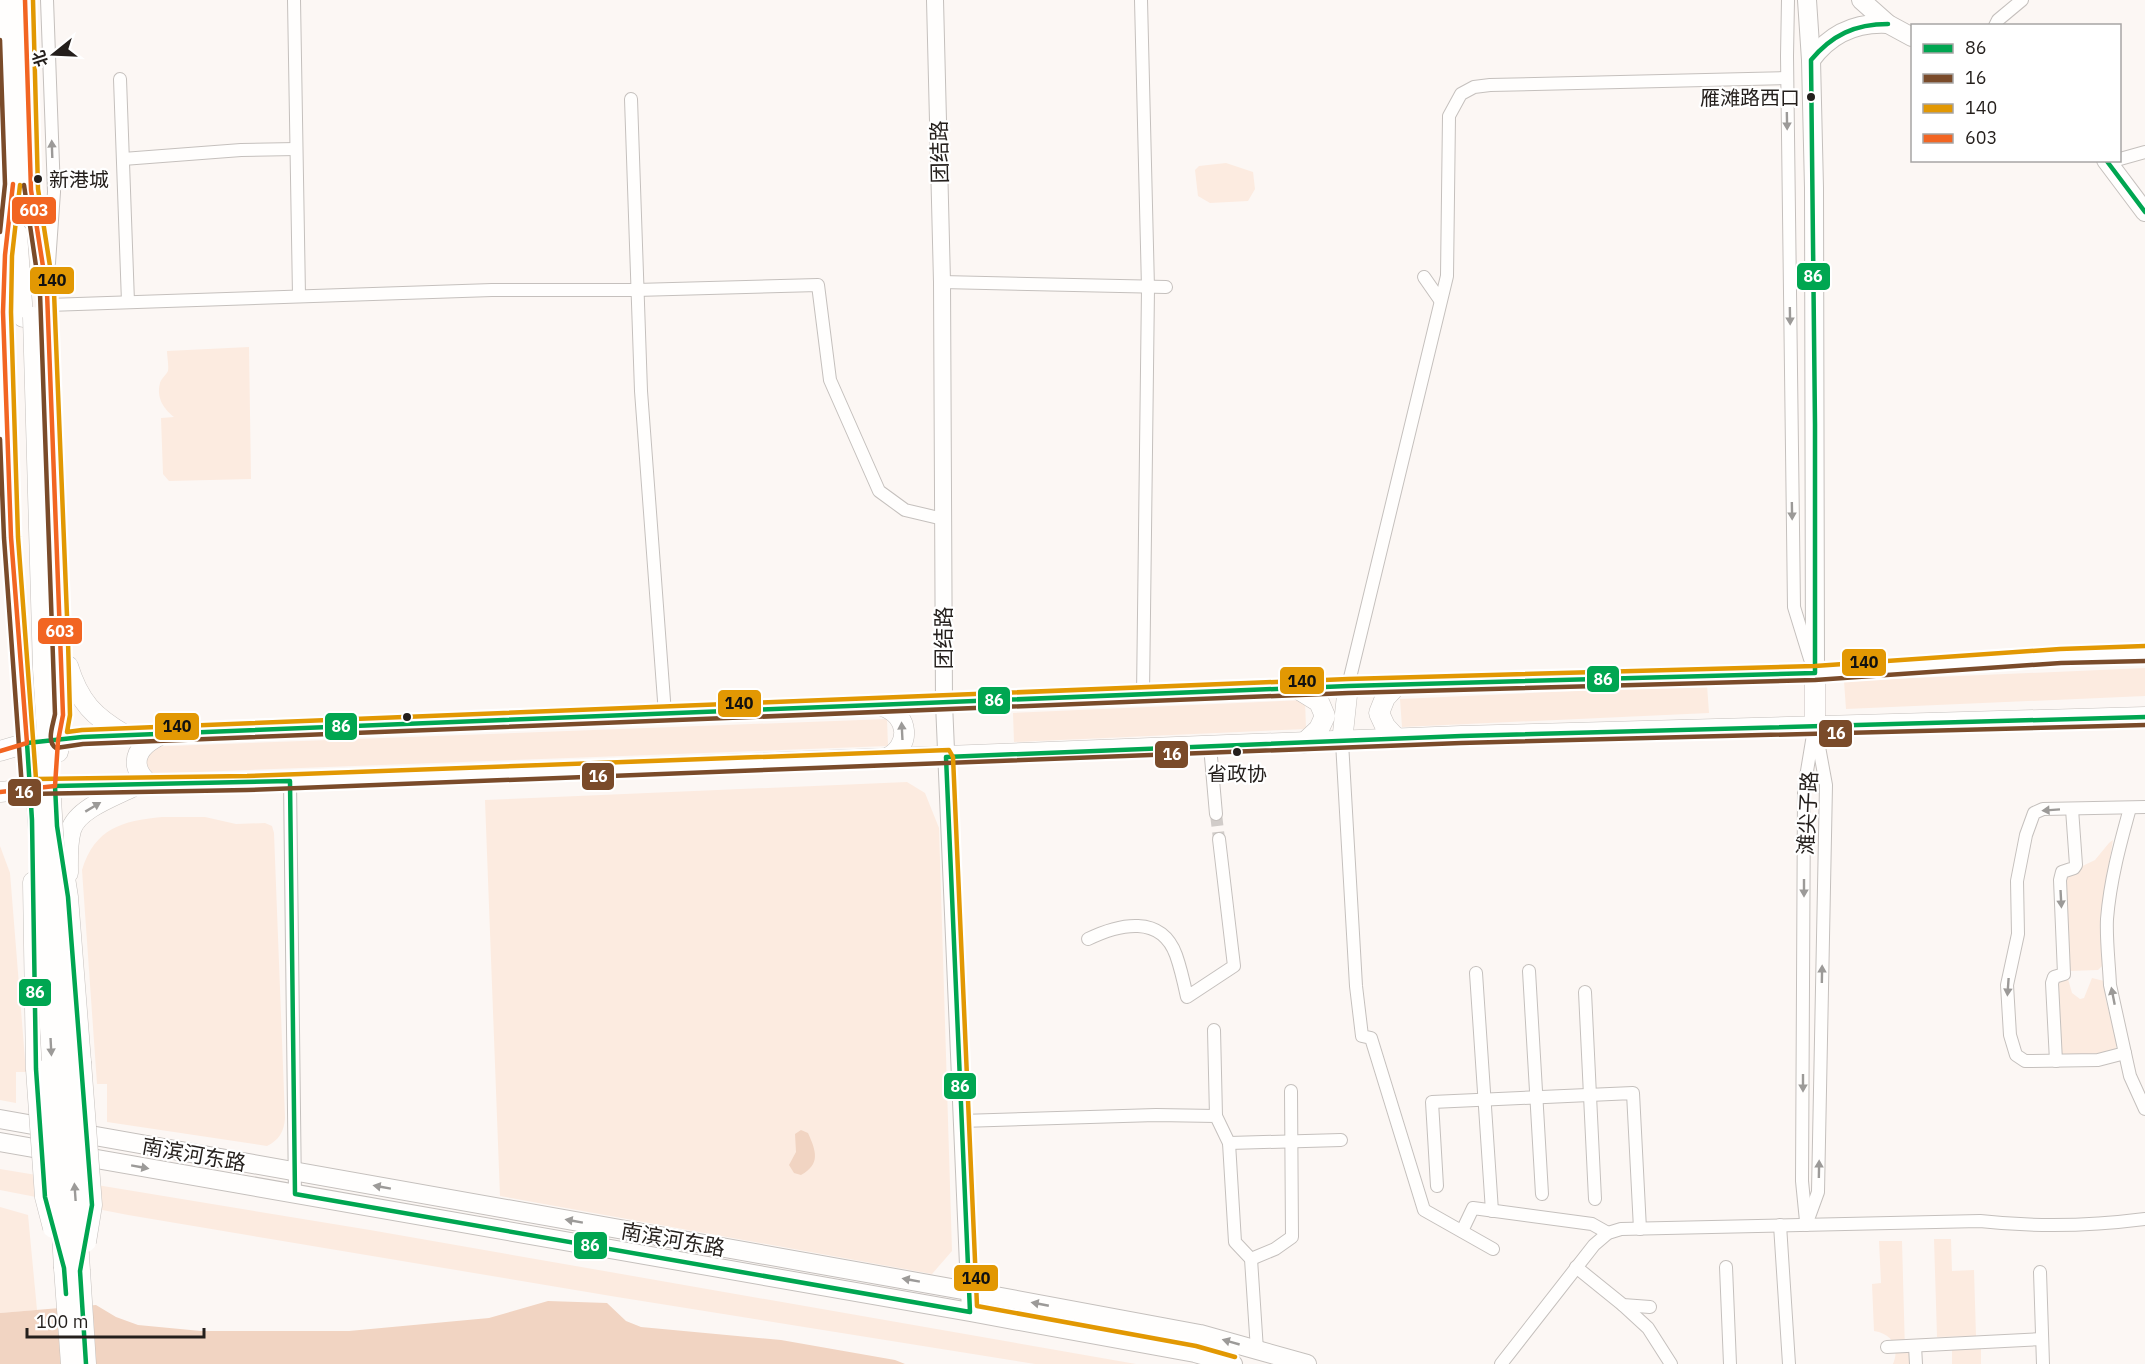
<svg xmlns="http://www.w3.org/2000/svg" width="2145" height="1364" font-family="'IBM Plex Sans','Noto Sans SC',sans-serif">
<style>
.green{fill:#fcebe0}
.water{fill:#f1d4c2}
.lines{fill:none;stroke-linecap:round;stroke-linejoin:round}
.minor-tunnel{stroke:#d1ccc9;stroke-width:12;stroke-dasharray:12 6;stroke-linecap:butt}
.minor-casing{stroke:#c5c0bd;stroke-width:14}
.tertiary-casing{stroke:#c5c0bd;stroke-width:18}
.secondary-casing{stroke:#c5c0bd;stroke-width:20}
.primary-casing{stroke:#c5c0bd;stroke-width:21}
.minor{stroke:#fffefd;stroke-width:12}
.tertiary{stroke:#fffefd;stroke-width:16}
.secondary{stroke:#fffefd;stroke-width:18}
.primary{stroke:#fffefd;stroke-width:20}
.primary-bridge-casing{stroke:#c5c0bd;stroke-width:21;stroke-linecap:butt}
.primary-bridge{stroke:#fffefd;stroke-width:20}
.bus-1-casing{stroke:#fff;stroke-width:9}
.bus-2-casing{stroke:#fff;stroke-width:9}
.bus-3-casing{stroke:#fff;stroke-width:9}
.bus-4-casing{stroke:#fff;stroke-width:9}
.bus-1{stroke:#00a651;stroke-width:4.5}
.bus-2{stroke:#7a4b2a;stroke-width:4.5}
.bus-3{stroke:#e29803;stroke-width:4.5}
.bus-4{stroke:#f26522;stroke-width:4.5}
.oneway{fill:#9c9a98}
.bus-dot{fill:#241f1c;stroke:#fff;stroke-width:2}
.labels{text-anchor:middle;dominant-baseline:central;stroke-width:4.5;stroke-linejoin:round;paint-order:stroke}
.bus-label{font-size:20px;fill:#241f1c;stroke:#fff;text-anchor:end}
.street-label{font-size:21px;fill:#241f1c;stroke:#fff}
.line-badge{stroke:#fff;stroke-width:2}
.badge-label{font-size:16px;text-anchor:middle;font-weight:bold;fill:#fff}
.pale-badge-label{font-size:16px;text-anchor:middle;font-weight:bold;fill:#111}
</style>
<rect width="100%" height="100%" fill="#fcf7f4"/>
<g class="green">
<polygon points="1226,163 1253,172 1255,189 1248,201 1210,203 1198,196 1195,170 1199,166"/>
<path d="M249,347l2,132 -82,2 -6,-7 -2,-56 13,-1c-10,-8 -18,-19 -14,-34 1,-4 6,-8 8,-12 1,-5 -1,-15 -1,-20z"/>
<polygon points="2145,668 2145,696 1846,709 1844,681"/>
<polygon points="1707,685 1709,713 1402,727 1400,699"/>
<polygon points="1305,700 1306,729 1014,742 1013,713"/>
<polygon points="887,719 888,746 143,774 142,747"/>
<polygon points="907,782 925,793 939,828 952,1251 932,1274 500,1196 485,800"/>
<path d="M162,817h43l31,7 29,-1 7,3 2,7 11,285c-1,14 -6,22 -18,28l-160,-24v-38h-10l-15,-214c13,-42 40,-49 80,-53z"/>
<polygon points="2113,840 2103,901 2103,965 2098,970 2070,971 2066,967 2066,874 2095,860 2109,843"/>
<polygon points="0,846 10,873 26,1072 16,1072 16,1103 0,1100"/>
<polygon points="2092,978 2104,981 2106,1000 2117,1045 2114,1052 2060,1056 2056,984 2058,980 2068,979 2072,993 2080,999 2084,998"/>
<polygon points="0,1169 370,1230 1136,1364 1035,1364 617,1297 128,1215 0,1190"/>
<polygon points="0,1207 28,1215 37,1310 0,1313"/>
<polygon points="1934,1239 1951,1239 1952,1271 1974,1270 1976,1336 1937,1337"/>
<path d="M1879,1241h23l3,110 7,1v12h-19c7,-17 -1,-30 -19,-33l-2,-47 9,-1z"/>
<polygon points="1981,1348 1981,1364 1952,1364 1952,1349"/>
</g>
<g class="water">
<path d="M801,1130l7,3c8,18 13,31 -7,42l-7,-2 -5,-8 7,-13 -1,-18z"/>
<polygon points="548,1301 607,1303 626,1321 641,1327 781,1340 895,1360 905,1364 0,1364 0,1313 96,1305 116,1317 138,1325 201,1331 349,1331 489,1318"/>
</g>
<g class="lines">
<polyline class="minor-tunnel" points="1216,814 1219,839"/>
<defs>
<g id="minor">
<polyline points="47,0 54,192 49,263"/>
<polyline points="294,0 299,296"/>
<polyline points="1141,0 1148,288 1143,695"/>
<polyline points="1788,0 1787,56 1794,607 1810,659"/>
<polyline points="1995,26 1998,20 2022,0"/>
<polyline points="120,79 128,302"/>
<polyline points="631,99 641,391 665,714"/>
<polyline points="123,159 241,150 296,149"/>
<polyline points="2120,159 2145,152"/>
<polyline points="1424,277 1440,300"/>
<polyline points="942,282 1166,287"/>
<polyline points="48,305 492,290 636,290 818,285 830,380 879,491 905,510 943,519"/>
<polyline points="1348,686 1447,276 1449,116 1461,94 1474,87 1490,85 1787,78"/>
<polyline points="1342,742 1356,986 1362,1036 1371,1038 1424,1210 1493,1249"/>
<polyline points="1210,746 1216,814"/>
<polyline points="290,781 295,1194"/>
<path d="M2130,808c-10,36 -20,73 -23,111 -1,21 2,44 3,66l20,91 15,33"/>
<path d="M1088,939c31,-15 73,-25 88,16 5,14 8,28 11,42l47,-31 -15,-127"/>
<polyline points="1529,971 1542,1194"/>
<polyline points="1476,973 1492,1211"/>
<polyline points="1585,992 1595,1199"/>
<polyline points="1214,1030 1216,1116"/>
<polyline points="2125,1053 2098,1060 2025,1061 2016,1055 2010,1035 2007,985 2018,934 2017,881 2026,835 2034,813 2043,809 2145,807"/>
<polyline points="2056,1061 2052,983 2054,977 2064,974 2060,880 2062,872 2074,868 2076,865 2072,809"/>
<polyline points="961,1121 1156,1115 1216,1116 1229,1143 1235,1242 1251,1259 1257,1350"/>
<polyline points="1229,1143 1341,1140"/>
<polyline points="1437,1186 1432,1102 1633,1093 1640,1229"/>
<polyline points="1806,1221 1802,1181 1804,789 1813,735"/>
<polyline points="1780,1225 1789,1364"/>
<polyline points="1806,1225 1818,1192 1826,785 1815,725"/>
<polyline points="1462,1231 1473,1208 1592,1224 1608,1233"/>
<polyline points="1251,1259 1275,1249 1292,1237 1291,1091"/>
<polyline points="1576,1267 1623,1305 1650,1307"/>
<polyline points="1726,1267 1730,1364"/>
<polyline points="2040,1272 2043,1364"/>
<polyline points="1623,1305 1648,1328 1671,1364"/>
<polyline points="1915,1346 1916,1364"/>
<polyline points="1887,1347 2042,1339"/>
<path d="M1501,1364l93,-119 14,-12 13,-4 359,-8c53,6 111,5 165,-2"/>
</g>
<polyline id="tertiary" points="935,0 942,282 944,703 970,1312"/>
<g id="secondary">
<polyline points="1807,0 1811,60 1814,188 1815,673"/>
<polyline points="1861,0 1888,24 1912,37"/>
<path d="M1811,60c19,-26 44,-38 77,-36"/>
<polyline points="2106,160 2145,212"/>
<polyline points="0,1119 968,1291 1200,1334 1307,1364"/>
<polyline points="0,1142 970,1312 1195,1353 1233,1364"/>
</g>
<g id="primary">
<polyline points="6,0 14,195"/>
<polyline points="25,0 31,201"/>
<polyline points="13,184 5,255 3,312 11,537 29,789"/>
<polyline points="31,190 47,292 61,641 63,715 58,752"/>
<polyline points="17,233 23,317"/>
<path d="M68,666c11,36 26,51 57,69"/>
<polyline points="1815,673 1815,725"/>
<polyline points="1397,685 1385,698 1379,713 1385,726 1397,739"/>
<polyline points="1298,689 1319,702 1325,716 1319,729 1304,743"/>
<path d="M882,706c28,9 30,41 3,53"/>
<polyline points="1342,742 1348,686"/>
<polyline points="0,751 27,743 82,737 1348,686 1815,673 2061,656 2145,653"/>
<path d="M150,784c-14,-9 -19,-26 -5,-39 4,-4 11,-8 17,-11"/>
<polyline points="0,792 55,786 247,783 1461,736 2145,717"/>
<polyline points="62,859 68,897 81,1062"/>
<path d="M68,873c0,-14 -1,-29 3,-43 6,-21 43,-34 61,-43"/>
<polyline points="33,882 36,1069"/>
<polyline points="64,1268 71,1364"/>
<polyline points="80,1271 86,1364"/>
</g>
</defs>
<use href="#minor" class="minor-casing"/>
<use href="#tertiary" class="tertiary-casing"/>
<use href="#secondary" class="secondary-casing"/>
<use href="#primary" class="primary-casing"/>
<use href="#minor" class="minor"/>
<use href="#tertiary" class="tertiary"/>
<use href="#secondary" class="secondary"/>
<use href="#primary" class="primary"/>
<defs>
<g id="primary-bridge">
<polyline points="33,317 43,669 80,1271"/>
<polyline points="35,769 64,1268"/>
<polyline points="81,1062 92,1205 86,1242"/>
<polyline points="36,1069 45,1197 53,1228"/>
</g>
</defs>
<use href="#primary-bridge" class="primary-bridge-casing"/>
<use href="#primary-bridge" class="primary-bridge"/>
<defs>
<g id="bus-1">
<polyline points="2106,160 2145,212"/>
<path d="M66,1294l-2,-26 -19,-71 -9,-128 -4,-249 -5,-77 55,-6 1266,-51 467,-13v-248l-4,-365c21,-25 44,-36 77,-36"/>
<polyline points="86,1364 80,1271 92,1205 68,897 57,826 55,786 290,781 295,1194 970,1312 946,757 1461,736 2145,717"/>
</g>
<g id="bus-2">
<polyline points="0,40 5,184 0,232"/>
<path d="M24,185l16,108 15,421c-2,11 -9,28 1,34l27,-4 1265,-51 467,-13 246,-17 84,-2"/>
<polyline points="0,439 4,538 22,788 24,792 28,794 247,790 1461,743 2145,725"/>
</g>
<g id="bus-3">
<polyline points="33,0 38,189 54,292 68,641 70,715 67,732 82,730 1348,679 1815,666 2060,649 2145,646"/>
<polyline points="20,185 12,256 11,312 18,537 36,779 247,776 949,750 953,757 977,1306 1196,1346 1235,1357"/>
</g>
<g id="bus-4">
<polyline points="0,751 27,743 11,537 3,312 5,255 13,184"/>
<polyline points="0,792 55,786 58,741 63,715 47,292 31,190 25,0"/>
</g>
</defs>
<use href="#bus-1" class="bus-1-casing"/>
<use href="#bus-2" class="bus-2-casing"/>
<use href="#bus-3" class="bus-3-casing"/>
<use href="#bus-4" class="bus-4-casing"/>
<use href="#bus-1" class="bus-1"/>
<use href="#bus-2" class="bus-2"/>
<use href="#bus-3" class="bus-3"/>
<use href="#bus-4" class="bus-4"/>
</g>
<defs><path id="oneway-solid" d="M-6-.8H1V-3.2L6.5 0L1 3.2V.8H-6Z" transform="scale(1.5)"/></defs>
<g class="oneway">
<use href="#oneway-solid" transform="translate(1787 121) rotate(89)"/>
<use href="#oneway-solid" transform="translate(52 149) rotate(-92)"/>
<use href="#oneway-solid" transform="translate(1790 316) rotate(89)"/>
<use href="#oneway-solid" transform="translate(1792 511) rotate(89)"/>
<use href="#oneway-solid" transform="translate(902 731) rotate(-93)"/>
<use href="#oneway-solid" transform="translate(93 807) rotate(-31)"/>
<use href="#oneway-solid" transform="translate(2051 810) rotate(176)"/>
<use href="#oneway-solid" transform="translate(1804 888) rotate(90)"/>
<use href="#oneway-solid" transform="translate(2061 899) rotate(87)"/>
<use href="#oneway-solid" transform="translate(1822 974) rotate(-89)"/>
<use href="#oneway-solid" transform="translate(2008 987) rotate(94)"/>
<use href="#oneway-solid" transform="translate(2113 996) rotate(-101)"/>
<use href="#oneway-solid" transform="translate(51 1047) rotate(87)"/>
<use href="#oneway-solid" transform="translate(1803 1083) rotate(90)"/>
<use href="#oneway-solid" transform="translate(140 1167) rotate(10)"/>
<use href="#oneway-solid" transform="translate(1819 1169) rotate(-89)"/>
<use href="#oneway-solid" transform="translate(382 1187) rotate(-170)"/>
<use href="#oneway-solid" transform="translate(75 1192) rotate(-94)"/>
<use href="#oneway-solid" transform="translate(574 1221) rotate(-170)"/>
<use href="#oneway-solid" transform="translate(911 1280) rotate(-170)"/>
<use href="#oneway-solid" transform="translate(1040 1304) rotate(-169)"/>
<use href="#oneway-solid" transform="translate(1231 1342) rotate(-164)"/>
</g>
<g class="bus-dot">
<circle cx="1811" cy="97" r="5"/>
<circle cx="38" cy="179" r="5"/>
<circle cx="407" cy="717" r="5"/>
<circle cx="1237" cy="752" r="5"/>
</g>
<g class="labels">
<g class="bus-label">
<text x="1800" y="97">雁滩路西口</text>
<text x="49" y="179" text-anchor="start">新港城</text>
<text x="1237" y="773" text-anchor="middle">省政协</text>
</g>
<g class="street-label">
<text transform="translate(939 152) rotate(-91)">团结路</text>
<text transform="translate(943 638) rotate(-90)">团结路</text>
<text transform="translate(1807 813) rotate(-87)">滩尖子路</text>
<text transform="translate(194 1154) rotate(10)">南滨河东路</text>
<text transform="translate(673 1239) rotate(10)">南滨河东路</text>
</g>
</g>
<g class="line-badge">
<rect x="11" y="196" width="46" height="29" rx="6" fill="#f26522"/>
<rect x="1796" y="262" width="35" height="29" rx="6" fill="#00a651"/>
<rect x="29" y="266" width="46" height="29" rx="6" fill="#e29803"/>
<rect x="37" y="617" width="46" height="28" rx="6" fill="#f26522"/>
<rect x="1841" y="648" width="46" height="29" rx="6" fill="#e29803"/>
<rect x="1586" y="665" width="34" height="28" rx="6" fill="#00a651"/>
<rect x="1279" y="666" width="46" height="29" rx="6" fill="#e29803"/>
<rect x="977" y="686" width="34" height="29" rx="6" fill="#00a651"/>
<rect x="717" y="689" width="45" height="29" rx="6" fill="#e29803"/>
<rect x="154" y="712" width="46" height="29" rx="6" fill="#e29803"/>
<rect x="324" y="712" width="34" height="29" rx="6" fill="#00a651"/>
<rect x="1818" y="719" width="35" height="29" rx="6" fill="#7a4b2a"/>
<rect x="1154" y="740" width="35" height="29" rx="6" fill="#7a4b2a"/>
<rect x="581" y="762" width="34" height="29" rx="6" fill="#7a4b2a"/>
<rect x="7" y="778" width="35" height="29" rx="6" fill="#7a4b2a"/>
<rect x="18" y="978" width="34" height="29" rx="6" fill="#00a651"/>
<rect x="943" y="1072" width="34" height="28" rx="6" fill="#00a651"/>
<rect x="573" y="1231" width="35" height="29" rx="6" fill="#00a651"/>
<rect x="953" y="1264" width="46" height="28" rx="6" fill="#e29803"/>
</g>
<g class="badge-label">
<text x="34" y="216">603</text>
<text x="1813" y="282">86</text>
<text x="60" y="637">603</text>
<text x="1603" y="685">86</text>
<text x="994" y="706">86</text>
<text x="341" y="732">86</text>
<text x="1836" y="739">16</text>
<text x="1172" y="760">16</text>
<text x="598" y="782">16</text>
<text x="24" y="798">16</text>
<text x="35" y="998">86</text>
<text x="960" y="1092">86</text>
<text x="590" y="1251">86</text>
</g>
<g class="pale-badge-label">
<text x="52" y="286">140</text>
<text x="1864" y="668">140</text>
<text x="1302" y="687">140</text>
<text x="739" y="709">140</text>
<text x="177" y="732">140</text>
<text x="976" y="1284">140</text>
</g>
<rect x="1911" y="24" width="210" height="138" fill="#ffffff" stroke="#a7a5a4" stroke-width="1.5"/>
<rect x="1923" y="44" width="30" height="9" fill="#00a651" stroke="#a7a5a4" stroke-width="1.5"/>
<text x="1965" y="54" font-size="18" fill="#241f1c">86</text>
<rect x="1923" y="74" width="30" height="9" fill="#7a4b2a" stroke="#a7a5a4" stroke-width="1.5"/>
<text x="1965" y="84" font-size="18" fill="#241f1c">16</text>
<rect x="1923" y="104" width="30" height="9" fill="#e29803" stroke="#a7a5a4" stroke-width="1.5"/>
<text x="1965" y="114" font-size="18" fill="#241f1c">140</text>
<rect x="1923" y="134" width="30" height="9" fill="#f26522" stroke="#a7a5a4" stroke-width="1.5"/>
<text x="1965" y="144" font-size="18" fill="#241f1c">603</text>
<g transform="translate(54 54) rotate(252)" stroke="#ffffff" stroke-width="4.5" paint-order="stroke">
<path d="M0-4.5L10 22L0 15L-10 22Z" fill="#241f1c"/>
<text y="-9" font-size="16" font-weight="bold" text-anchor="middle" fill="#241f1c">北</text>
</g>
<path d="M27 1328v9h177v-9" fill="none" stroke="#241f1c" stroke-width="3"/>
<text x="36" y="1328" font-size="18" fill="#241f1c" stroke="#ffffff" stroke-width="4.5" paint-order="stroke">100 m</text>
</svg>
